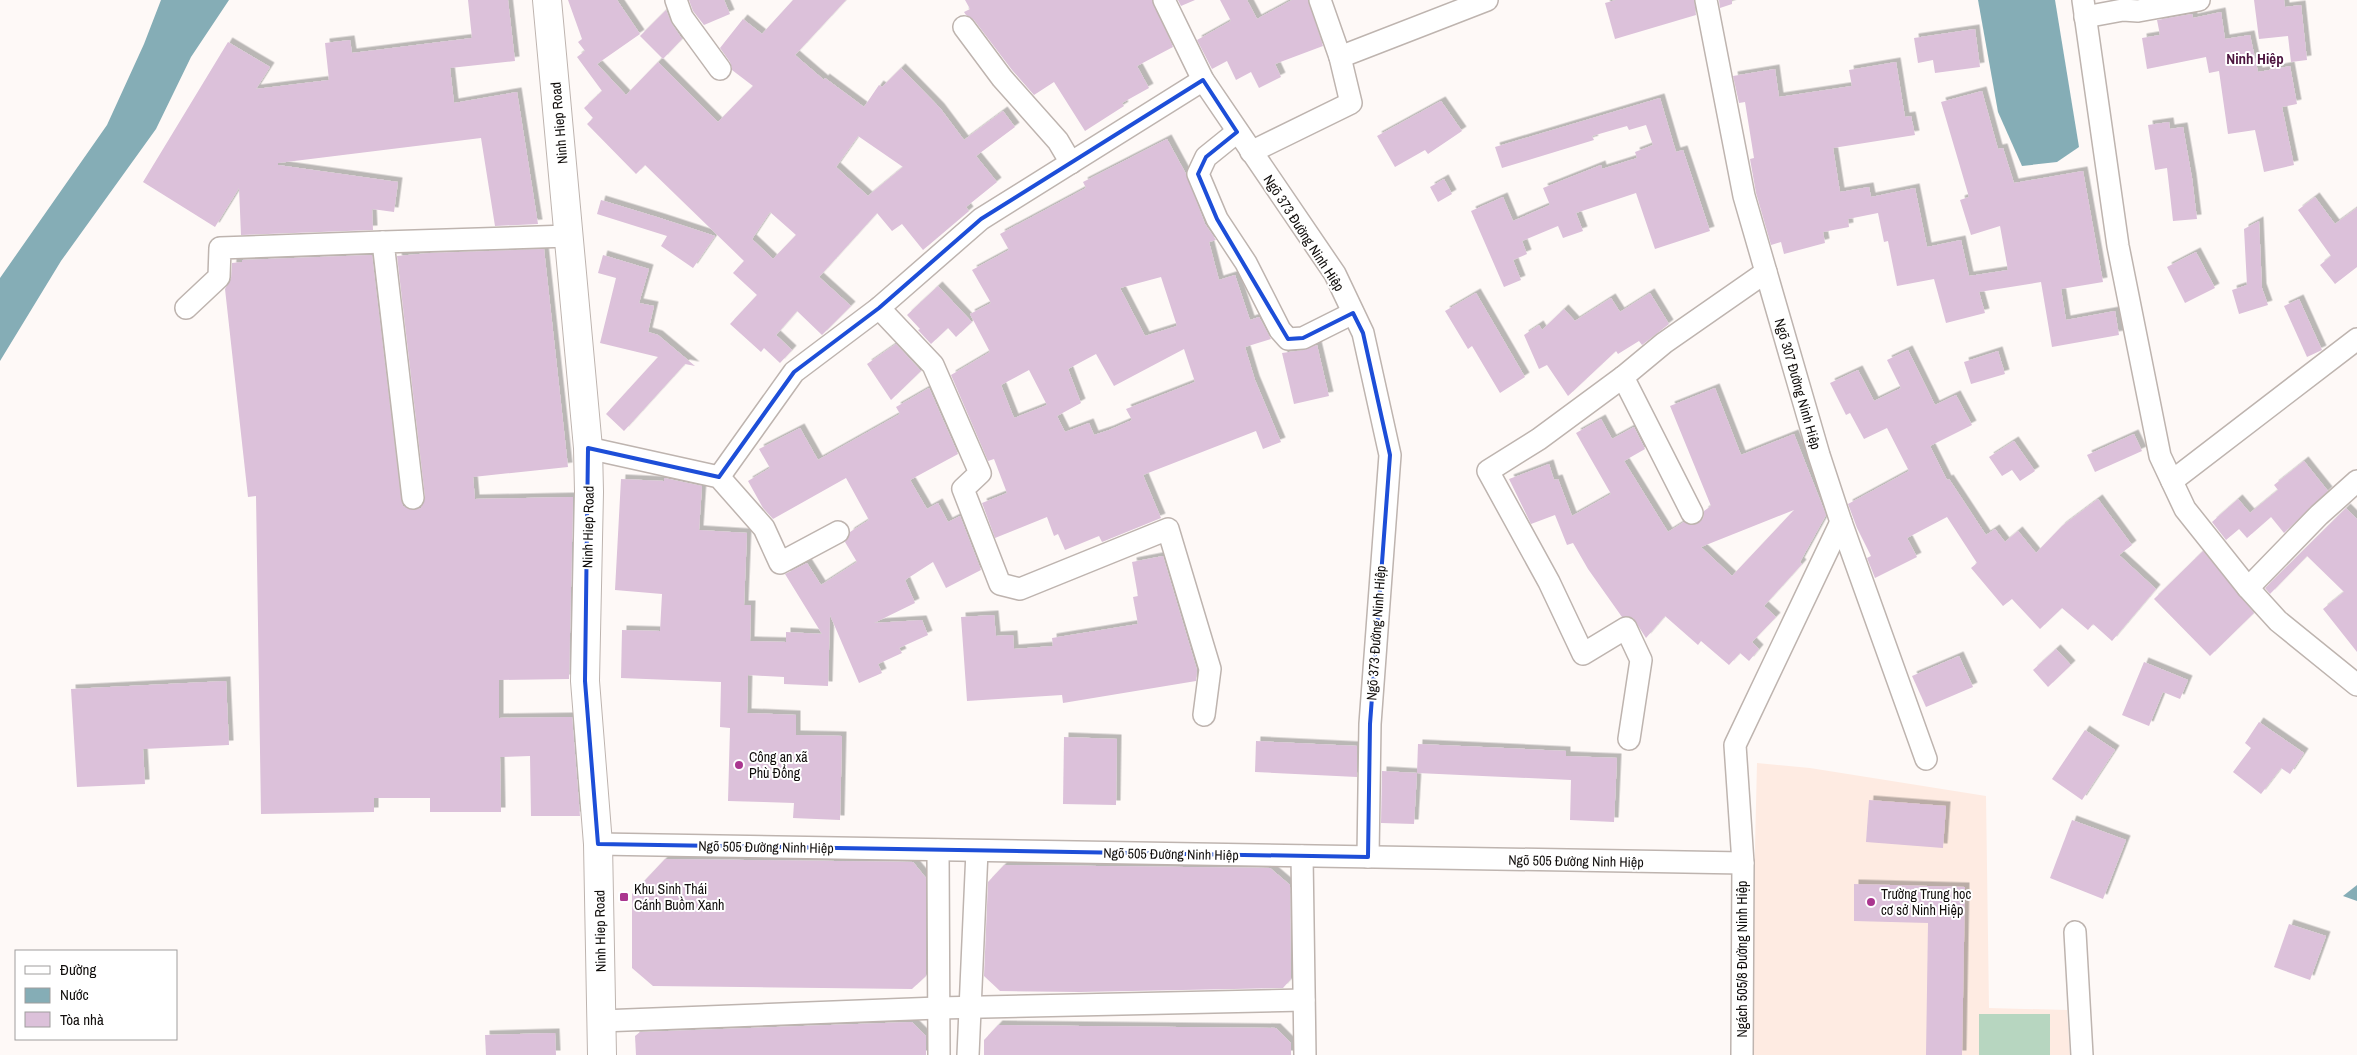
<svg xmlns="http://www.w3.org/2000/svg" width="2357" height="1055" font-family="'Archivo Narrow',sans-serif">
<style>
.built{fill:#feebe2}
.green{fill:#b7d6c0}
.water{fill:#85adb6}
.building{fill:#dcc1da;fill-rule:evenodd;filter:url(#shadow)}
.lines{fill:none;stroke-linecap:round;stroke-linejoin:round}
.street-casing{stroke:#beb4af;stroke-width:24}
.secondary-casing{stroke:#beb4af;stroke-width:30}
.street{stroke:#fff;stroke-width:21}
.secondary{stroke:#fff;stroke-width:28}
.marked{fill:none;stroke:#1d4ed8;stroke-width:4;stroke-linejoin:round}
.poi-dot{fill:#aa368f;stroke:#fff;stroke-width:2}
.labels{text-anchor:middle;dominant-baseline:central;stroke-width:4;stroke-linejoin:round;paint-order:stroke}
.street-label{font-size:14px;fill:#100d0b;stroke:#fff}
.poi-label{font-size:14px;fill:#100d0b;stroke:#fff;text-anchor:start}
.neighbourhood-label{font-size:15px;font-weight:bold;fill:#4d153f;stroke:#fff}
</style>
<defs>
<filter id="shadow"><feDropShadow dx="4.5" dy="-4.5" stdDeviation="0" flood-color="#0004"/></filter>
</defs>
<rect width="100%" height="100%" fill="#fef9f7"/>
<polygon class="built" points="1757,763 1810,768 1986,796 1989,1008 2067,1010 2070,1055 1750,1055"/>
<rect class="green" x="1979" y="1014" width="71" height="41"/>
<g class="water">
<polygon points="161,0 229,0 191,57 156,129 61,261 0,361 0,278 107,125 144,44"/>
<polygon points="1978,0 2055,0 2079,147 2057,162 2022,166 1998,112"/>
<polygon points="2357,885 2357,901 2343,896"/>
</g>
<g class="building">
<polygon points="468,0 508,0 515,61 450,68 454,103 517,92 538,224 495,226 481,138 278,163 278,165 398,182 394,212 372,209 373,230 241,235 239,188 215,227 143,182 228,42 270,67 256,89 329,80 325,43 350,40 352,53 472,38"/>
<path d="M568,0h49l23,34 -43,30 29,31 32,-33 60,60 35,-36 -21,-16 -2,-8 -10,-14 23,-29 19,15 31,-34h53l-51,55 29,25 1,-2 39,29 15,-22 3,2 19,-19 39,40 24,32 39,-29 12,16 -39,29 21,26 -31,25 3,4 -46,39 -21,-26 -10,7 -15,-18 -58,64 32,29 -29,29 -25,-24 -21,24 16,15 -12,13 -16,-15 -3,4 -31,-28 27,-29 -24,-22 11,-12 -99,-96 -9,9 -49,-50 6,-6 -9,-10 18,-17 -25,-34 8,-6 -7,-9 4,-3zM858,136l45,31 -35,29 -32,-29zM770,212l26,23 -23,24 -21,-20z"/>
<polygon points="689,0 724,0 730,14 704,25 693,11"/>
<polygon points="965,0 1152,0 1173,47 1137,66 1149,88 1122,103 1124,106 1085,131 1054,82 1034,95 1012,70 974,20 966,15 964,12 970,9"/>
<polygon points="1178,0 1195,0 1181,6"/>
<polygon points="1220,0 1247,0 1257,19 1292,0 1308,0 1323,46 1275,64 1281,77 1259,88 1251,72 1236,80 1227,61 1212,69 1197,40 1231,21"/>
<polygon points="1616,0 1694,0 1696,15 1615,39 1605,3"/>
<polygon points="1719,0 1732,0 1732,4 1720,8"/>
<polygon points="2254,0 2284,0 2285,7 2301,5 2307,60 2291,62 2288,36 2259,39"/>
<polygon points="666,10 672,24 682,39 663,59 640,36"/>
<polygon points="2221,12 2225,39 2250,35 2258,72 2290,66 2297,104 2282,107 2294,165 2264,172 2255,130 2228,134 2219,71 2209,73 2206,57 2147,69 2142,38 2160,35 2157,20 2192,14 2193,18"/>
<polygon points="1975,29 1980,67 1935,73 1933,60 1918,63 1914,38"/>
<polygon points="1896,62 1905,117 1911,116 1915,135 1833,148 1840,192 1869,187 1871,197 1915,188 1927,247 1961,240 1969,276 2008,270 2000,226 1971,235 1960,200 1969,197 1941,102 1982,91 1998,149 2003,148 2014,183 2083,171 2103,282 2061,289 2066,320 2115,311 2119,335 2052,347 2041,282 1979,292 1985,313 1946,323 1934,279 1897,286 1888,241 1884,242 1878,213 1848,219 1849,227 1823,232 1825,243 1784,254 1781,242 1771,245 1756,193 1750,159 1754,158 1745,102 1739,103 1733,76 1775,69 1779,97 1852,86 1849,70"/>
<polygon points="1660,98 1676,152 1683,150 1710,231 1655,249 1636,193 1576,213 1583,231 1563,238 1558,226 1522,241 1527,254 1513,260 1521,280 1504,287 1471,211 1503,197 1513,221 1550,205 1543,188 1601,165 1602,169 1637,158 1635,152 1653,145 1646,125 1629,130 1627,126 1592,136 1594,140 1502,168 1495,147"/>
<polygon points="1441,101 1462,131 1428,154 1425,150 1395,167 1377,136"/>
<polygon points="2169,122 2170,129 2183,127 2192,178 2197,219 2173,221 2167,168 2155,170 2148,125"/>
<path d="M1167,139l19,35 19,50 11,16 -7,2 10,38 16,-5 15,45 9,-3 12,22 -26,8 10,33 26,62 -18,7 -7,-18 -113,44 18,43 -59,24 -3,-6 -34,14 -7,-16 -4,2 -7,-19 -52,21 -13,-35 25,-10 -13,-34 -6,2 -37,-86 39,-23 -20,-38 21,-11 -19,-33 37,-20 -9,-16 86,-46 -3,-6zM1161,277l16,49 -32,10 -25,-48zM1184,349l11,33 -69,27 6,11 -23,10 -15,5 -5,-12 -24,9 -8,-16 24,-13 -13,-34 28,-15 18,32zM1029,370l18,35 -33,13 -13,-33z"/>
<polygon points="1444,179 1452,194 1438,202 1430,187"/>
<polygon points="2315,197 2335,224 2357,208 2357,267 2335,284 2320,265 2331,256 2298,210"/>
<polygon points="601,200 660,218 715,236 693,268 661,246 667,236 597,214"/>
<polygon points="2259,221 2262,288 2268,305 2239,314 2232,290 2247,285 2244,229"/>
<polygon points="544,249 568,467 473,477 475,499 573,497 569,679 499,680 499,718 572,717 580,816 531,816 530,756 500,757 501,812 430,812 430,798 374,798 374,812 261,814 256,496 248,497 225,289 231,278 232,263 242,262 242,260 372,255 401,499 403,506 414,510 421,508 425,497 397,256 430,253"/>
<polygon points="2196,252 2215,288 2185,303 2167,267"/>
<polygon points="603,255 649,269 639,303 654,306 648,332 658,335 695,366 685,364 624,431 606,414 658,357 600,343 616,278 598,273"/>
<polygon points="938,286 972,322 956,337 948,328 931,344 918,330 920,329 907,315"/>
<polygon points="1476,293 1525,377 1500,393 1472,346 1468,349 1445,311"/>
<polygon points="1650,293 1669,324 1642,345 1639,341 1618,354 1616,351 1568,396 1547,365 1539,369 1524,335 1539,325 1542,330 1564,309 1575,321 1611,298 1620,312"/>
<polygon points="2299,299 2322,350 2307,357 2284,306"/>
<polygon points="896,344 921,371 891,400 867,364"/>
<polygon points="1317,345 1329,396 1294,404 1282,353 1304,350"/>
<polygon points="1908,350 1935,405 1956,395 1972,425 1930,446 1947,480 1949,479 1986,535 1995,529 2005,542 2018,531 2036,553 2062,526 2098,499 2132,545 2119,555 2156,589 2112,641 2093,624 2088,630 2062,608 2040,629 2012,599 2003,606 1971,568 1977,563 1947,517 1907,538 1917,557 1875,578 1867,558 1871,556 1857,528 1848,504 1909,471 1887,428 1864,439 1850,413 1846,415 1830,383 1858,370 1874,401 1901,388 1887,360"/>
<polygon points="1998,351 2005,374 1971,384 1964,362"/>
<polygon points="929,388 958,454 910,480 927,509 938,503 948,522 960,516 981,570 946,588 933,562 905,580 915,603 874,623 922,620 928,635 899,648 902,653 878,664 882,673 859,683 830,615 828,686 784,684 784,677 748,675 747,713 796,715 796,735 842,736 840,820 793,818 794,803 728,801 730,728 720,727 721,682 621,678 622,630 660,631 662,594 615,590 621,479 664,481 664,478 702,486 699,530 747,533 744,605 751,605 750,641 786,642 786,632 822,634 785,574 807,563 821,585 835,576 857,562 845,542 850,532 869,520 846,478 773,519 763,508 748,481 770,468 759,449 800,428 818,460 900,414 896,407"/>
<path d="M1715,388l26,67 53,-21 32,81 -26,47 2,2 -38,42 12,11 -24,25 7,7 -10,12 -9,-8 -11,12 -28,-24 -3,4 -33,-29 -19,22 -13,-20 -11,-1 -34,-48 -15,-26 -6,2 -12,-30 -24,9 -22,-45 40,-15 5,16 4,-1 14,37 39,-22 -35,-61 25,-14 11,20 22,-12 11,22 -21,12 44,71 16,-10 7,3 6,-1 6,-5 1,-8 7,-5 -41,-100zM1794,510l-62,66 -31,-29z"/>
<polygon points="2134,434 2142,451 2095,472 2087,455"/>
<polygon points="2014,441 2035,471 2020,481 2012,470 2002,476 1989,457"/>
<polygon points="2304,461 2328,491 2284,533 2271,517 2247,538 2239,529 2226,540 2212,522 2238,499 2250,513 2278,490 2274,485"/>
<polygon points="2346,508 2357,519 2357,652 2323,609 2344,592 2307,556 2270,594 2265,588"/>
<polygon points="2203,551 2254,613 2210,656 2154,599"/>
<polygon points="1163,556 1197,670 1196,681 1063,703 1062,695 967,701 961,617 994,615 996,636 1013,635 1014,649 1053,646 1052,638 1138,624 1133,597 1138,596 1132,562"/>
<polygon points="2056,649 2071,665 2048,687 2033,670"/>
<polygon points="1959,656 1973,687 1926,707 1912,676"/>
<polygon points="2144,662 2188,680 2180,699 2163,692 2149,726 2122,715"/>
<polygon points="226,681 229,745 143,749 145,784 77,787 71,689"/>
<polygon points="2259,722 2304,753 2290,774 2281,768 2261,794 2233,772 2251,748 2245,743"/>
<polygon points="2085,730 2115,750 2082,800 2052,779"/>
<polygon points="1064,737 1117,739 1116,805 1063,804"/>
<polygon points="1256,741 1357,746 1357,777 1255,772"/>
<polygon points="1418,744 1566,751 1566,756 1617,758 1614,822 1570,820 1571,780 1417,773"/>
<polygon points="1382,771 1417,773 1414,824 1381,823"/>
<polygon points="1869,800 1946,806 1943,848 1866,842"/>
<polygon points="2072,820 2126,840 2103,899 2050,878"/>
<polygon points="665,859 913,862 926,878 926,976 912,989 653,986 632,968 632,894"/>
<polygon points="1004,865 1270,868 1290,885 1291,979 1283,988 1080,992 1000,991 984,976 988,882"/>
<polygon points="1854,884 1965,887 1962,1055 1926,1055 1928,923 1854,921"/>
<polygon points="2289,924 2326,936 2310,980 2274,967"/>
<polygon points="912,1022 926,1036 926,1055 636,1055 635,1036 640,1032"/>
<polygon points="998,1025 1276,1028 1291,1043 1291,1055 984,1055 984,1040"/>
<polygon points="555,1033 556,1055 486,1055 485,1035"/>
</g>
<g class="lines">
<defs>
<g id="street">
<polyline points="676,0 682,17 720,69"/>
<polyline points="1164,0 1203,80 1335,274 1363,333 1390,455 1370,724 1368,857"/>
<polyline points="1706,0 1744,196 1819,455 1841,522 1926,759"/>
<polyline points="2083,0 2118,246 2160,456 2185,509 2248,588 2278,621 2357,685"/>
<polyline points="2085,17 2123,10 2138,11 2199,0"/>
<polyline points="964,27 1002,78 1058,141 1071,163"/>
<polyline points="1340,57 1487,0"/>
<polyline points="1237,132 1206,157 1198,174 1217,219 1246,263 1280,330 1288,339 1303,338 1353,313"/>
<polyline points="1251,152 1351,103 1340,57 1320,0"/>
<polyline points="186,308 219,277 220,248 383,242"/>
<polyline points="879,308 933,365 980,473 963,489 1000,584 1020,589 1168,529 1210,669 1204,715"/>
<polyline points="1623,377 1539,439 1488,471 1549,582 1583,654 1626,628 1641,660 1629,739"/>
<polyline points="588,448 719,477 764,528 780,563 838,532"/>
<polyline points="719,477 794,372 879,308 981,219 1203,80"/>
<polyline points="2172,481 2357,339"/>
<polyline points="413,498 383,242 569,236"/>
<polyline points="1692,513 1623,377 1664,343 1766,272"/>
<polyline points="2248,588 2319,515 2357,481"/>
<polyline points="598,844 1743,863"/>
<polyline points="938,850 939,1055"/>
<polyline points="1302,856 1305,1055"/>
<polyline points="2075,932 2082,1055"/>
<polyline points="601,1021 938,1008 1304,1000"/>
<polyline points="968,1055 977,851"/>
<polyline points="1742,1055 1743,863 1735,745 1841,522"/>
</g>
<polyline id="secondary" points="547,0 588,448 589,492 585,681 598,844 602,1055"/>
</defs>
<use href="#street" class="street-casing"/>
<use href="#secondary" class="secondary-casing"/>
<use href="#street" class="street"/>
<use href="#secondary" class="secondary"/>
</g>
<path class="marked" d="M1203,80l34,52 -31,25 -8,17 19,45 71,120 15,-1 50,-25 10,20 27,122 -20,269 -2,133 -770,-13 -13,-163 3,-233 131,29 75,-105 85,-64 102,-89z"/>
<g class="poi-dot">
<circle cx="739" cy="765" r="5"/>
<rect x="619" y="892" width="10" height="10" rx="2.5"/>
<circle cx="1871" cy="902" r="5"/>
</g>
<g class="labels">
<g class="street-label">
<text transform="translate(559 123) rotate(-95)">Ninh Hiep Road</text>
<text transform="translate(1304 233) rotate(57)">Ngõ 373 Đường Ninh Hiệp</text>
<text transform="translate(1798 384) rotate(74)">Ngõ 307 Đường Ninh Hiệp</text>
<text transform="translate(588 527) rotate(-89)">Ninh Hiep Road</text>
<text transform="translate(1376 633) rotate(-86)">Ngõ 373 Đường Ninh Hiệp</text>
<text transform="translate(766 847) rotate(1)">Ngõ 505 Đường Ninh Hiệp</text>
<text transform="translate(1171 854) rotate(1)">Ngõ 505 Đường Ninh Hiệp</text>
<text transform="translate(1576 861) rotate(1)">Ngõ 505 Đường Ninh Hiệp</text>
<text transform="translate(600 931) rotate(-91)">Ninh Hiep Road</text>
<text transform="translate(1742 959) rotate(-90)">Ngách 505/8 Đường Ninh Hiệp</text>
</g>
<g class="poi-label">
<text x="749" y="757">Công an xã<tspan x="749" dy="16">Phù Đổng</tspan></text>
<text x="634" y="889">Khu Sinh Thái<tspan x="634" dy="16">Cánh Buồm Xanh</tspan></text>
<text x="1881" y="894">Trường Trung học<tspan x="1881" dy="16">cơ sở Ninh Hiệp</tspan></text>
</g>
<g class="neighbourhood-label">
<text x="2255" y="58">Ninh Hiệp</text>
</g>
</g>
<rect x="15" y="950" width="162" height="90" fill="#ffffff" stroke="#9f9e9d"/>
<rect x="25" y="966" width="25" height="8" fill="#ffffff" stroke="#9f9e9d"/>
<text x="60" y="975" font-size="15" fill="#100d0b">Đường</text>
<rect x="25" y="988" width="25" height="15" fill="#85adb6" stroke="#9f9e9d"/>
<text x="60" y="1000" font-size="15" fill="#100d0b">Nước</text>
<rect x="25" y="1012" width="25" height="15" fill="#dcc1da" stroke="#9f9e9d"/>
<text x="60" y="1025" font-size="15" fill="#100d0b">Tòa nhà</text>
</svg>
